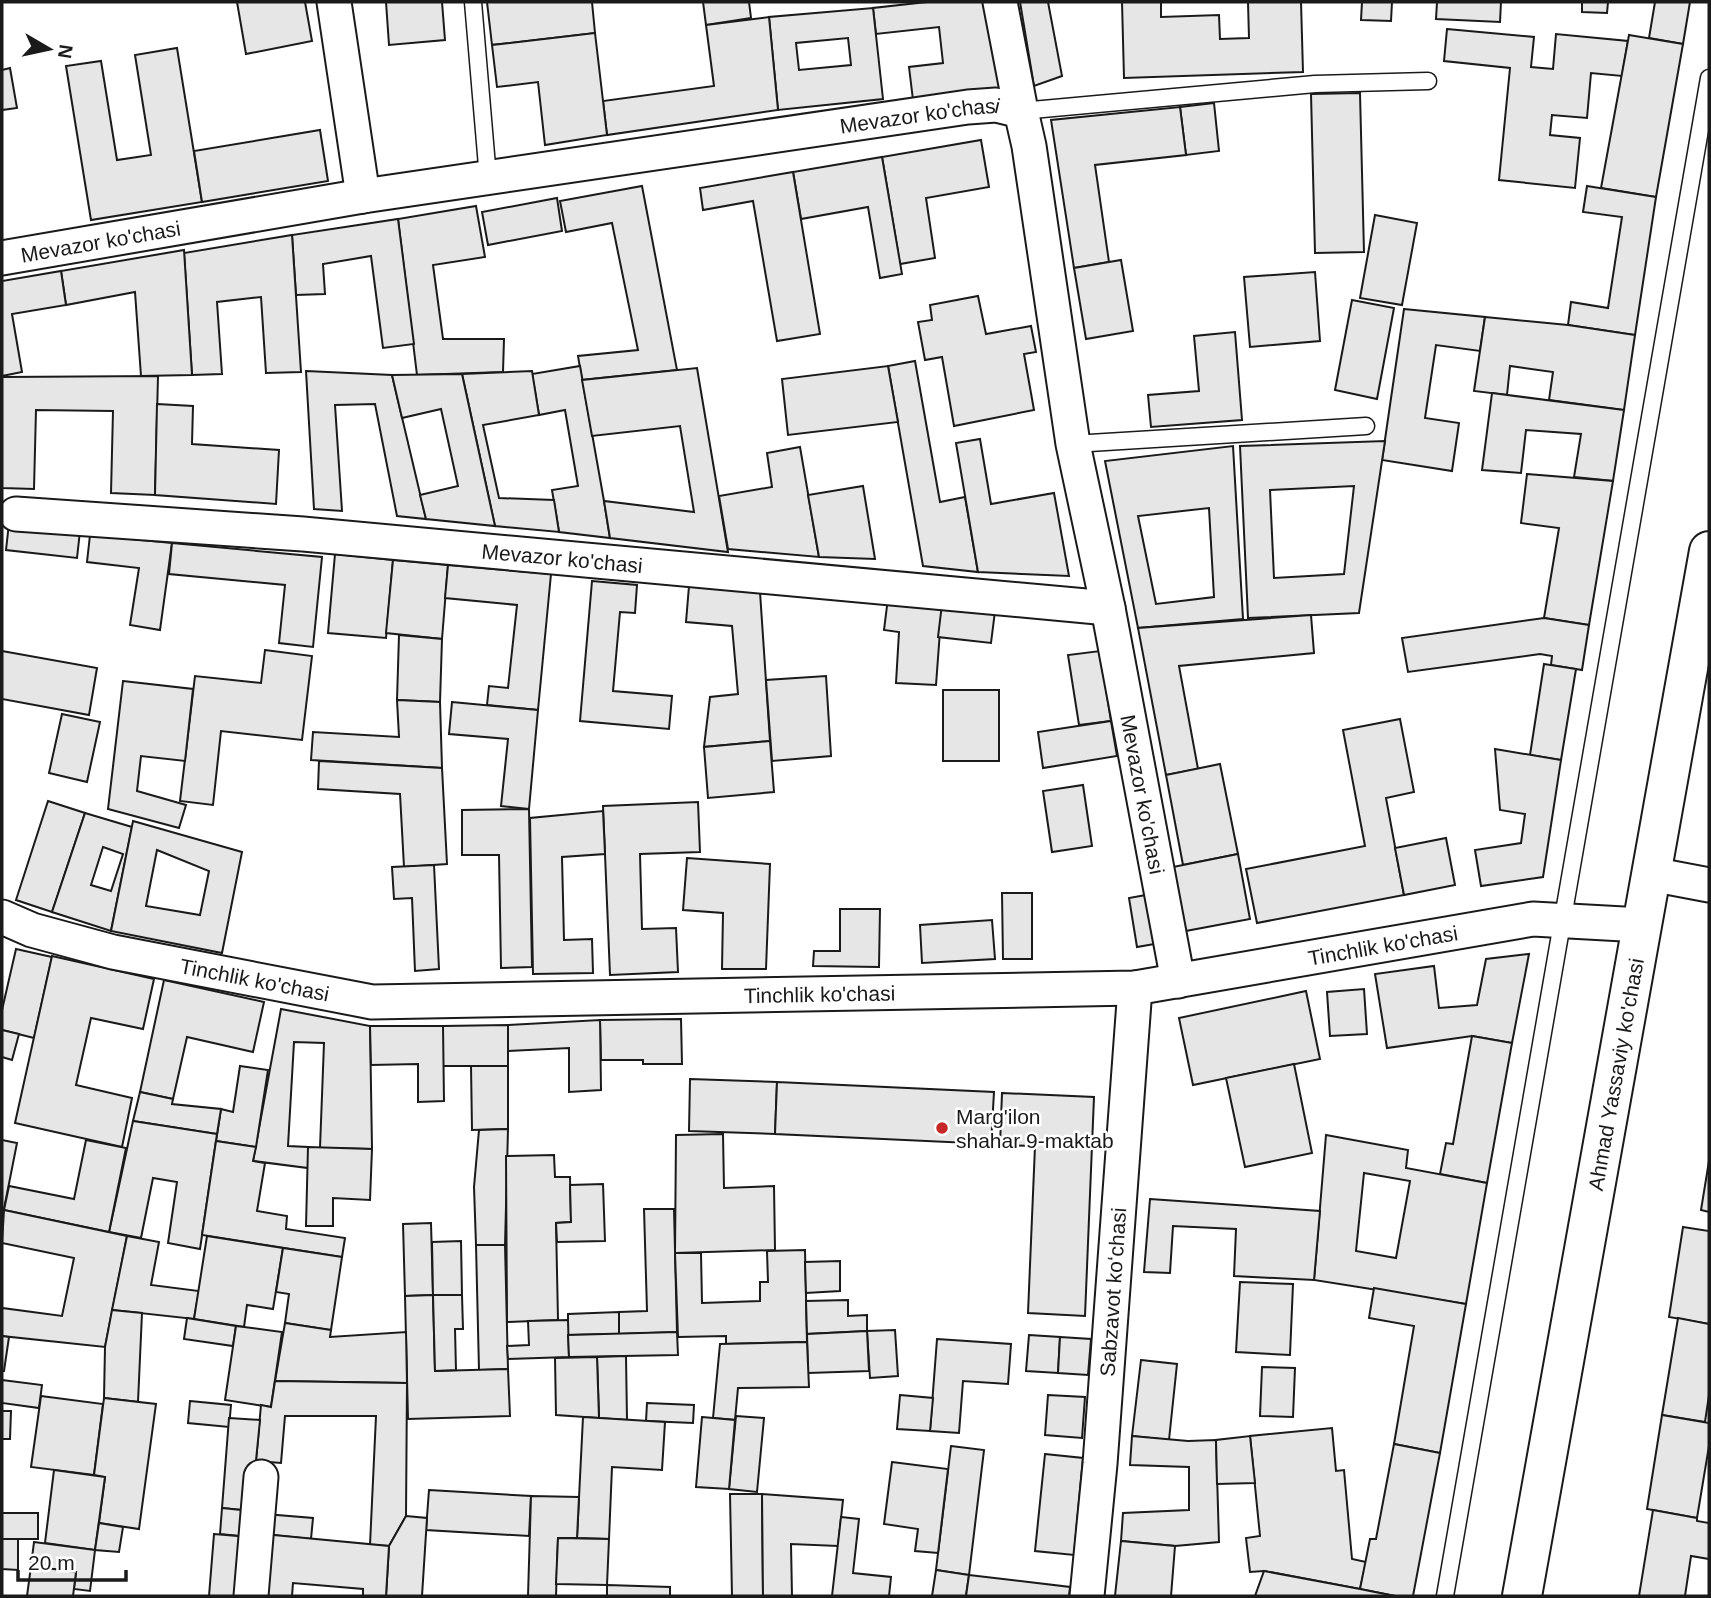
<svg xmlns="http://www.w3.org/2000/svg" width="1711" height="1598" font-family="Helvetica,sans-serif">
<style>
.building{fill:#e6e6e6;stroke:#1a1a1a;stroke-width:2;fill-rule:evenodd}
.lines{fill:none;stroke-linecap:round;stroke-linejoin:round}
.lane-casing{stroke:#1a1a1a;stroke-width:19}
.street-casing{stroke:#1a1a1a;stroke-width:37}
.secondary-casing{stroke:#1a1a1a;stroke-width:42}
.lane{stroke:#fff;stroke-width:16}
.street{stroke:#fff;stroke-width:33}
.secondary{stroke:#fff;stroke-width:38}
.poi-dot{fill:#c62828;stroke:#fff;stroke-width:2.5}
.labels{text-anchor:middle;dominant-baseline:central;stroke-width:5;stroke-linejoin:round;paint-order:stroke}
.street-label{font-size:21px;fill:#1a1a1a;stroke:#fff}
.poi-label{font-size:21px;fill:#1a1a1a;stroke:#fff;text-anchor:start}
</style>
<rect width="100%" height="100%" fill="#fff"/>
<g class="building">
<polygon points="237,2 305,2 312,41 246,54"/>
<polygon points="386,2 442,2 445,40 389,45"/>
<polygon points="487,2 592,2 595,33 492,45"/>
<polygon points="703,2 749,2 751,18 706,25"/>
<polygon points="927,2 992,2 1002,91 913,100 909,67 943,63 939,27 876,34 873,8"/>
<polygon points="1020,2 1048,2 1062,76 1034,86"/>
<polygon points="1122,2 1161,2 1161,17 1219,15 1220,39 1249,38 1248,2 1301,2 1303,72 1124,78"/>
<polygon points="1348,2 1392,2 1391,21 1361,20 1362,2"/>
<polygon points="1437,2 1501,2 1500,22 1436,19"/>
<polygon points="1582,2 1608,2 1607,13 1582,12"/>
<polygon points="1655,2 1690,2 1683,44 1649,38"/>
<path d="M873,8l10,91 -105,11 -9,-93zM848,38l3,27 -52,5 -3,-27z"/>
<polygon points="769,17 778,110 607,135 603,101 714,86 706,25"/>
<polygon points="1447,29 1534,37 1531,67 1553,69 1556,34 1628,41 1622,76 1591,73 1587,118 1552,115 1550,135 1580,138 1575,188 1499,180 1510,68 1444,61"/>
<polygon points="595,33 607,135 545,145 538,82 497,87 492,45"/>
<polygon points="1629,35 1683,44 1656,197 1601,188"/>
<polygon points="177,48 202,202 91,220 66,66 101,61 117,160 151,155 135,55"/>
<polygon points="10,68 17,108 2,110 2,70"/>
<polygon points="1360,93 1364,252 1315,253 1311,94"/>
<polygon points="1214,103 1219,151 1186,155 1180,107"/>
<polygon points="1180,107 1186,155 1095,165 1109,262 1074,268 1051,120"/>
<polygon points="320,130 328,181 202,202 194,151"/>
<polygon points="981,140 989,187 926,198 935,258 900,264 882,157"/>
<polygon points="882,157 902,274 880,278 868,207 801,219 793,172"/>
<polygon points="793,172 820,334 777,341 753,201 703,210 700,188"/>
<polygon points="642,186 677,370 582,380 578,356 638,350 612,223 566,232 560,201"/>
<polygon points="1587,186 1656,197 1635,335 1568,325 1571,302 1608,308 1622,217 1583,212"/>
<polygon points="557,198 562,231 488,245 482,212"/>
<polygon points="476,206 485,257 433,265 443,339 504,339 503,372 417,375 398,219"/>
<polygon points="1375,215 1417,223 1402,305 1360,298"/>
<polygon points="398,219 414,344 383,348 371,256 323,264 325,294 296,295 292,235"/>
<polygon points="292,235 301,372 266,373 261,297 217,302 222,374 192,375 184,253"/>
<polygon points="184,250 192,375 141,376 135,292 66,305 61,271"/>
<polygon points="1121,260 1133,331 1086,339 1074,268"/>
<polygon points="61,271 66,305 12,314 22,372 2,376 2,281"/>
<polygon points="1315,272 1320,341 1250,347 1244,277"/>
<polygon points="978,296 986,334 1031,326 1036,352 1024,354 1034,410 954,426 942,357 925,360 918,322 932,320 930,305"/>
<polygon points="1352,300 1394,308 1377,399 1335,390"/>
<polygon points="1404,309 1485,317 1480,351 1436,345 1425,418 1459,423 1452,471 1382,460"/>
<polygon points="1485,317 1568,325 1635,335 1624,410 1549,400 1553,372 1510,366 1507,395 1474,391"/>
<polygon points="1235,332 1242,420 1151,427 1148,395 1199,391 1194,336"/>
<polygon points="915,361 940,502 965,497 978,572 923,566 888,366"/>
<polygon points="580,366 604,501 610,538 559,532 552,490 578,486 565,410 539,415 532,374"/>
<polygon points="888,366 898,422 788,435 782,379"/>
<polygon points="697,368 728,552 610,538 604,501 694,512 680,426 592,436 582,380"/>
<polygon points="306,371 392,375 426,519 397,516 375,404 335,405 342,511 314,509"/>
<polygon points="532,371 539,415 483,425 499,498 554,500 559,532 495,526 462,374"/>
<polygon points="462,374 495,526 426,519 420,495 458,486 441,409 402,418 392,375"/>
<polygon points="158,376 155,495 111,493 113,411 36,410 34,489 2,488 2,377"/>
<polygon points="1492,393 1624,410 1613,481 1574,477 1581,434 1526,430 1521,473 1482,470"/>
<polygon points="157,404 193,406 192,444 279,450 276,504 155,495"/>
<polygon points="980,439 991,504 1054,493 1069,576 978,572 956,443"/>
<path d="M1385,441l-26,172 -111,5 -8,-172zM1354,486l-10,88 -70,4 -4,-88z"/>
<path d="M1233,446l10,173 -105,9 -33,-167zM1209,508l5,89 -58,7 -18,-88z"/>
<polygon points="800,447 819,557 728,549 719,496 772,487 767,453"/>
<polygon points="1527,474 1613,481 1589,625 1544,618 1559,528 1521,523"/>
<polygon points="863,486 875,559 819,557 808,495"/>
<polygon points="9,523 80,531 77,558 6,550"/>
<polygon points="90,535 172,543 160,630 130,625 139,568 87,562"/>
<polygon points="172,543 322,557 313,647 279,643 285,585 169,574"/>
<polygon points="335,554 393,560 386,638 328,633"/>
<polygon points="393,560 448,565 442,639 386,633"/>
<polygon points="448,565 551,574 538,710 487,705 489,686 508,688 517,605 445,598"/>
<polygon points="592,581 637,585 635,613 620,612 613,691 672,696 669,729 580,721"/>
<polygon points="689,586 760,592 770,741 704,747 710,697 738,694 732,626 686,622"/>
<polygon points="888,598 942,604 936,685 896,683 899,632 884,630"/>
<polygon points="942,604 995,611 991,643 938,637"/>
<polygon points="1311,615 1314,653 1179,666 1198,769 1166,775 1138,628"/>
<polygon points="1544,618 1589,625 1582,670 1551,665 1552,656 1540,654 1408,672 1402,638"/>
<polygon points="399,635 442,639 440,702 397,700"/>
<polygon points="265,650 312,656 302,740 221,731 213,805 180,801 195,676 261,683"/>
<polygon points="2,651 97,668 89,715 2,699"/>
<polygon points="1100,651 1111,721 1079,725 1068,655"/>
<polygon points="1544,664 1576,669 1561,760 1530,755"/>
<polygon points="826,676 831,756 772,761 766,680"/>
<polygon points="123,681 193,689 185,761 141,756 137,791 186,805 179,828 108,809"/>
<rect x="943" y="690" width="56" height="71"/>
<polygon points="397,700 440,702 442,768 311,760 313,732 399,737"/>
<polygon points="452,702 538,710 529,809 501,806 508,739 449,734"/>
<polygon points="62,714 100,722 87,782 49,773"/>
<polygon points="1400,719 1414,792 1386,798 1404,895 1257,923 1246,869 1365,846 1343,730"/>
<polygon points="1111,721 1117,756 1043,768 1038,732"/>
<polygon points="770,741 774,792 708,798 704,747"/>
<polygon points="1495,749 1561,760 1543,877 1481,886 1475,850 1521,843 1525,814 1500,810"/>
<polygon points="319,761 442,768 447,864 404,867 400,794 318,789"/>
<polygon points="1220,764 1238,854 1183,865 1166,775"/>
<polygon points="1083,785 1092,846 1052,852 1043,791"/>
<polygon points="48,801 85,813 52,912 16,900"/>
<polygon points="698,802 700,852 640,854 642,929 676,928 678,972 610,975 603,806"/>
<polygon points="529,809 532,967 501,968 499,855 462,855 462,810"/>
<polygon points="603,811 605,854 562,857 564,940 592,939 593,973 533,974 530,818"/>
<path d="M85,813l47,14 -21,104 -59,-19zM103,847l20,7 -12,37 -20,-6z"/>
<path d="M133,821l109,31 -20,101 -111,-22zM157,850l52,21 -9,44 -54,-9z"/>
<polygon points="1446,838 1455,885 1404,895 1395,848"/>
<polygon points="1238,854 1250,919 1175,933 1163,869"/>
<polygon points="687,858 770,864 766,969 722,969 723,913 683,910"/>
<polygon points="434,865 439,969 415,971 412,898 394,899 392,867"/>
<polygon points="1002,893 1032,893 1032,959 1003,959"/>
<polygon points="1157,893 1166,942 1137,947 1129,898"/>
<polygon points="840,909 880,909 879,967 813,966 814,951 840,951"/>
<polygon points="992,920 995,959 922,963 920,925"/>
<polygon points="16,949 52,957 34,1038 2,1030 2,1010"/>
<polygon points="1529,954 1512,1043 1472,1036 1387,1048 1375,974 1434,966 1439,1008 1477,1005 1486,959"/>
<polygon points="52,956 154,979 143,1029 91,1018 76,1085 132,1098 122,1147 15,1123"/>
<polygon points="164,980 264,1002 253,1052 187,1037 173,1099 140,1092"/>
<polygon points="1364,989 1367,1034 1330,1036 1327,992"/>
<polygon points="1306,991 1320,1059 1193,1085 1179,1018"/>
<polygon points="281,1009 370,1026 372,1149 320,1148 324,1043 294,1042 288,1146 308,1147 308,1168 253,1161"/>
<polygon points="681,1019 682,1064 643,1064 643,1060 601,1060 600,1020"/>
<polygon points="600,1020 601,1090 569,1092 569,1048 508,1051 508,1025"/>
<polygon points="508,1025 508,1066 443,1066 443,1026"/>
<polygon points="370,1026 443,1026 444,1101 418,1102 418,1064 371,1065"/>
<polygon points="2,1030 19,1034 12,1060 2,1057"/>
<polygon points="1472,1036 1512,1043 1487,1183 1440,1174 1446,1143 1453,1144"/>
<polygon points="1294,1064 1312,1153 1245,1167 1226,1078"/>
<polygon points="240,1066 268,1070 256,1147 216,1141 221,1109 233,1112"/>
<polygon points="471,1066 508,1066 508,1129 472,1130"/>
<polygon points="690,1079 777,1082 775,1134 689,1131"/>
<polygon points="777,1082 994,1092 991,1144 775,1134"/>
<polygon points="140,1092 173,1099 172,1104 221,1109 217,1134 133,1121"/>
<polygon points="1002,1093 1094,1097 1085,1316 1028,1313 1035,1146 1000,1145"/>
<polygon points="133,1121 217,1134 200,1249 168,1243 177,1182 153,1178 141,1238 109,1232"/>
<polygon points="508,1129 505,1245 476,1245 474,1187 479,1130"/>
<polygon points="723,1134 724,1188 774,1186 775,1250 675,1253 676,1135"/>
<path d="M1326,1135l82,15 -2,18 81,15 -21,121 -152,-24zM1364,1173l46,8 -14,77 -40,-7z"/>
<polygon points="2,1140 17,1143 2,1219"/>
<polygon points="86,1140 126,1148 109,1232 4,1210 9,1186 74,1199"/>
<polygon points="216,1141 256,1147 253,1161 265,1163 257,1211 287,1216 286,1229 345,1238 342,1257 202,1235"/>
<polygon points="308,1147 372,1149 370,1200 333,1198 333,1226 306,1226"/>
<polygon points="554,1155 555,1177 570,1177 571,1222 556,1223 558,1320 507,1322 506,1156"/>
<polygon points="1709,1161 1709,1212 1701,1210"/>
<polygon points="603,1184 605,1241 557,1242 556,1223 571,1222 570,1185"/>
<polygon points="1150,1199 1320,1211 1314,1280 1234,1276 1236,1229 1173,1226 1170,1273 1144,1272"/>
<polygon points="644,1209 674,1209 677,1332 619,1334 619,1312 647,1311"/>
<polygon points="4,1210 127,1236 105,1347 2,1336 2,1308 62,1316 74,1258 2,1243"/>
<polygon points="431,1223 433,1295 405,1296 403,1224"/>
<polygon points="1683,1227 1709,1231 1709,1324 1669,1317"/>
<polygon points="127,1236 159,1242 151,1285 199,1291 194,1319 112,1310"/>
<polygon points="207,1236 283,1248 273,1309 247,1305 244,1327 194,1319"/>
<polygon points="461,1241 462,1295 433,1295 432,1242"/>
<polygon points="476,1245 505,1245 508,1369 479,1370"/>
<polygon points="283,1248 342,1257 331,1330 285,1323 289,1294 276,1292"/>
<polygon points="805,1250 807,1342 726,1344 726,1336 678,1337 675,1253 701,1253 702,1303 760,1301 760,1282 768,1282 767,1251"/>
<polygon points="840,1261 840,1291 806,1293 805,1262"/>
<polygon points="1240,1282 1293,1284 1290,1355 1236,1352"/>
<polygon points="1374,1288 1466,1304 1440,1453 1394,1444 1414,1326 1369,1318"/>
<polygon points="433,1295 435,1371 508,1369 510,1416 408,1419 405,1296"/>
<polygon points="433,1295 462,1295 463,1329 455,1329 456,1370 435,1371"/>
<polygon points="848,1300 848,1316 867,1315 867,1331 807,1334 806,1301"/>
<polygon points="112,1310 142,1313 138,1402 104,1398 105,1347"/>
<polygon points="619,1312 619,1334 568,1335 568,1314"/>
<polygon points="187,1318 236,1326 233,1346 184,1339"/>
<polygon points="1678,1318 1709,1324 1709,1395 1705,1422 1662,1415"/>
<polygon points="568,1320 569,1357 508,1359 507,1346 529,1345 528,1321"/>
<polygon points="285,1323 331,1330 330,1337 406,1332 407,1383 275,1381"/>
<polygon points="236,1326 282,1332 271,1407 225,1400"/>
<polygon points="895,1330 898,1376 870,1378 867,1331"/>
<polygon points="867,1331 869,1371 808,1373 807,1334"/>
<polygon points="677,1332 678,1355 569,1357 568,1335"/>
<polygon points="1029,1335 1060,1337 1058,1373 1026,1371"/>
<polygon points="2,1336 9,1337 4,1371 2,1371"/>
<polygon points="1060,1337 1091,1339 1088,1375 1058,1373"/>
<polygon points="937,1339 1011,1344 1008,1384 963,1381 959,1433 930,1431"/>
<polygon points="807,1342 809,1387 738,1388 735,1420 713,1418 720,1344"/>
<polygon points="626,1356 627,1420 599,1418 597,1357"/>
<polygon points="597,1357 599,1418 556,1415 555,1358"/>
<polygon points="1141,1360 1177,1364 1169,1440 1132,1436"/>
<polygon points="1262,1367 1295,1368 1293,1417 1260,1416"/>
<polygon points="2,1380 42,1385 39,1408 2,1403"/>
<polygon points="275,1381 407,1383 406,1516 389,1546 370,1545 376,1416 285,1416 281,1463 256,1461 261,1405 271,1407"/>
<polygon points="900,1395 933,1398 930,1431 897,1429"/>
<polygon points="1048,1395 1085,1397 1082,1438 1045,1435"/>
<polygon points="41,1396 103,1404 94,1475 31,1467"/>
<polygon points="104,1398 156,1404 139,1529 99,1523 105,1477 94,1475"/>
<polygon points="190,1401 231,1405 229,1427 188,1423"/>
<polygon points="647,1403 694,1405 693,1423 646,1421"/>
<polygon points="2,1411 11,1411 10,1439 2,1439"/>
<polygon points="1662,1415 1709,1423 1709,1446 1697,1518 1647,1509"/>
<polygon points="736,1416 764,1418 757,1492 729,1489"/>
<polygon points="583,1417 665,1422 662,1470 612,1467 609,1539 577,1538"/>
<polygon points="702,1417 735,1420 729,1489 696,1487"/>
<polygon points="229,1418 260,1420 251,1511 222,1508"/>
<polygon points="1332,1428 1336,1471 1344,1470 1352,1559 1366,1562 1360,1589 1264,1571 1250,1572 1246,1538 1260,1536 1250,1436"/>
<polygon points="1132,1436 1188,1441 1216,1440 1219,1542 1175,1546 1121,1541 1123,1513 1189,1510 1189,1467 1130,1465"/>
<polygon points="1250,1436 1255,1483 1217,1484 1216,1440"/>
<polygon points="1394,1444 1440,1453 1413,1596 1395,1596 1360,1589 1370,1539 1376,1539"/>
<polygon points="951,1446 984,1450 969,1575 936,1570"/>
<polygon points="1045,1454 1083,1458 1074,1555 1035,1551"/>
<polygon points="892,1462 948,1469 938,1553 915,1551 918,1529 884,1524"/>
<polygon points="54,1470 105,1477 95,1550 45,1543"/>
<polygon points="429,1490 531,1496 529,1536 426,1530"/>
<polygon points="730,1494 762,1494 763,1596 732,1596"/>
<polygon points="762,1494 843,1500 838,1546 791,1544 792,1596 763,1596"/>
<polygon points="531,1496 579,1497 577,1538 558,1538 556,1596 528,1596"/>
<polygon points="222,1508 251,1511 249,1537 220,1534"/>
<polygon points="1653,1510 1697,1518 1697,1521 1709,1523 1709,1559 1691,1556 1685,1596 1639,1596"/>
<rect x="2" y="1513" width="36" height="26"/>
<polygon points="265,1514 313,1518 311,1539 263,1534"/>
<polygon points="406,1516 427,1518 422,1596 386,1596 389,1546"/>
<polygon points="841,1517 859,1519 853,1573 891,1577 889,1596 832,1596"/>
<polygon points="99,1523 123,1527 119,1552 95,1550"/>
<polygon points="214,1534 249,1537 244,1596 209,1596"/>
<polygon points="263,1534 389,1546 386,1596 363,1596 363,1589 293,1583 292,1596 258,1596"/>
<polygon points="558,1538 609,1539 607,1585 556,1584"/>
<polygon points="2,1539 18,1539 18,1570 2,1569"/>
<polygon points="1121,1541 1175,1546 1171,1596 1115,1596"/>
<polygon points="34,1542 95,1550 90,1591 74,1589 76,1572 31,1566"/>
<polygon points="31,1566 76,1572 73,1596 27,1596"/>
<polygon points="936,1570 969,1575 966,1596 932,1596"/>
<polygon points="1264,1571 1360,1589 1395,1596 1255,1596"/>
<polygon points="969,1575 1070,1587 1069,1596 966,1596"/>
<polygon points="607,1585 670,1587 670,1596 607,1596"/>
</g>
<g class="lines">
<defs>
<g id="lane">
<polyline points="473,2 488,178"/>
<polyline points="1021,111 1315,84 1428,81"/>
<polyline points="1073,444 1366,426"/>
<polyline points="1445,1596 1709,78"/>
</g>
<g id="street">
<polyline points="334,2 363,196"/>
<polyline points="1000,2 1021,111"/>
<path id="s1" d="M2,258l361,-62 605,-89 28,-2 25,6 8,35 44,298 35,164 70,373"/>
<path id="s2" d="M16,514l287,20 805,74"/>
<polyline points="1651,874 1709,885"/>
<path id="s3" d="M2,917l30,13 81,22 259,50 763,-14 398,-69 109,6"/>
<polyline points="251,1596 261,1477"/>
<polyline points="1087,1596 1100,1464 1135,988"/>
</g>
<g id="secondary">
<path id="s4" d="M1522,1596l187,-1045"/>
</g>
</defs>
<use href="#lane" class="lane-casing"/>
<use href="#street" class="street-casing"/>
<use href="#secondary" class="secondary-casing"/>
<use href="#lane" class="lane"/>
<use href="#street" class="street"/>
<use href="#secondary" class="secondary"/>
</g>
<circle class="poi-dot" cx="942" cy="1128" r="7"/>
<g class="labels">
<g class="street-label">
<text stroke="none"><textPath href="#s1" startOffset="929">Mevazor ko'chasi</textPath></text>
<text stroke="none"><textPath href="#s1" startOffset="100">Mevazor ko'chasi</textPath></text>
<text stroke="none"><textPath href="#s2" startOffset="548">Mevazor ko'chasi</textPath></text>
<text stroke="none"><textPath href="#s1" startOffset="1726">Mevazor ko'chasi</textPath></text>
<text stroke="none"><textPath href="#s3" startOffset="1395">Tinchlik ko'chasi</textPath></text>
<text stroke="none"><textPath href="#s3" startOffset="261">Tinchlik ko'chasi</textPath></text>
<text stroke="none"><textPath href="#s3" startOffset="828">Tinchlik ko'chasi</textPath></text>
<text stroke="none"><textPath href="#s4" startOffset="530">Ahmad Yassaviy ko'chasi</textPath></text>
<text transform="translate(1113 1292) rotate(-86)">Sabzavot koʻchasi</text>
</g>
<g class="poi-label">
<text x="956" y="1116">Marg'ilon<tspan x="956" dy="24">shahar 9-maktab</tspan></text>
</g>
</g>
<rect width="1711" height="1598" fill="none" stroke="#1a1a1a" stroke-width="7"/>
<g transform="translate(49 49) rotate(99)" stroke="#ffffff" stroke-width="5" paint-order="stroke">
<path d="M0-5L12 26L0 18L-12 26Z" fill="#1a1a1a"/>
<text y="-10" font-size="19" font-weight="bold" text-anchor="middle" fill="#1a1a1a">N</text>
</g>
<path d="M18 1570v10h108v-10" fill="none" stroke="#1a1a1a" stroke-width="3.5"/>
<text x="28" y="1570" font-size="21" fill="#1a1a1a" stroke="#ffffff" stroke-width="5" paint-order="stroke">20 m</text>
</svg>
